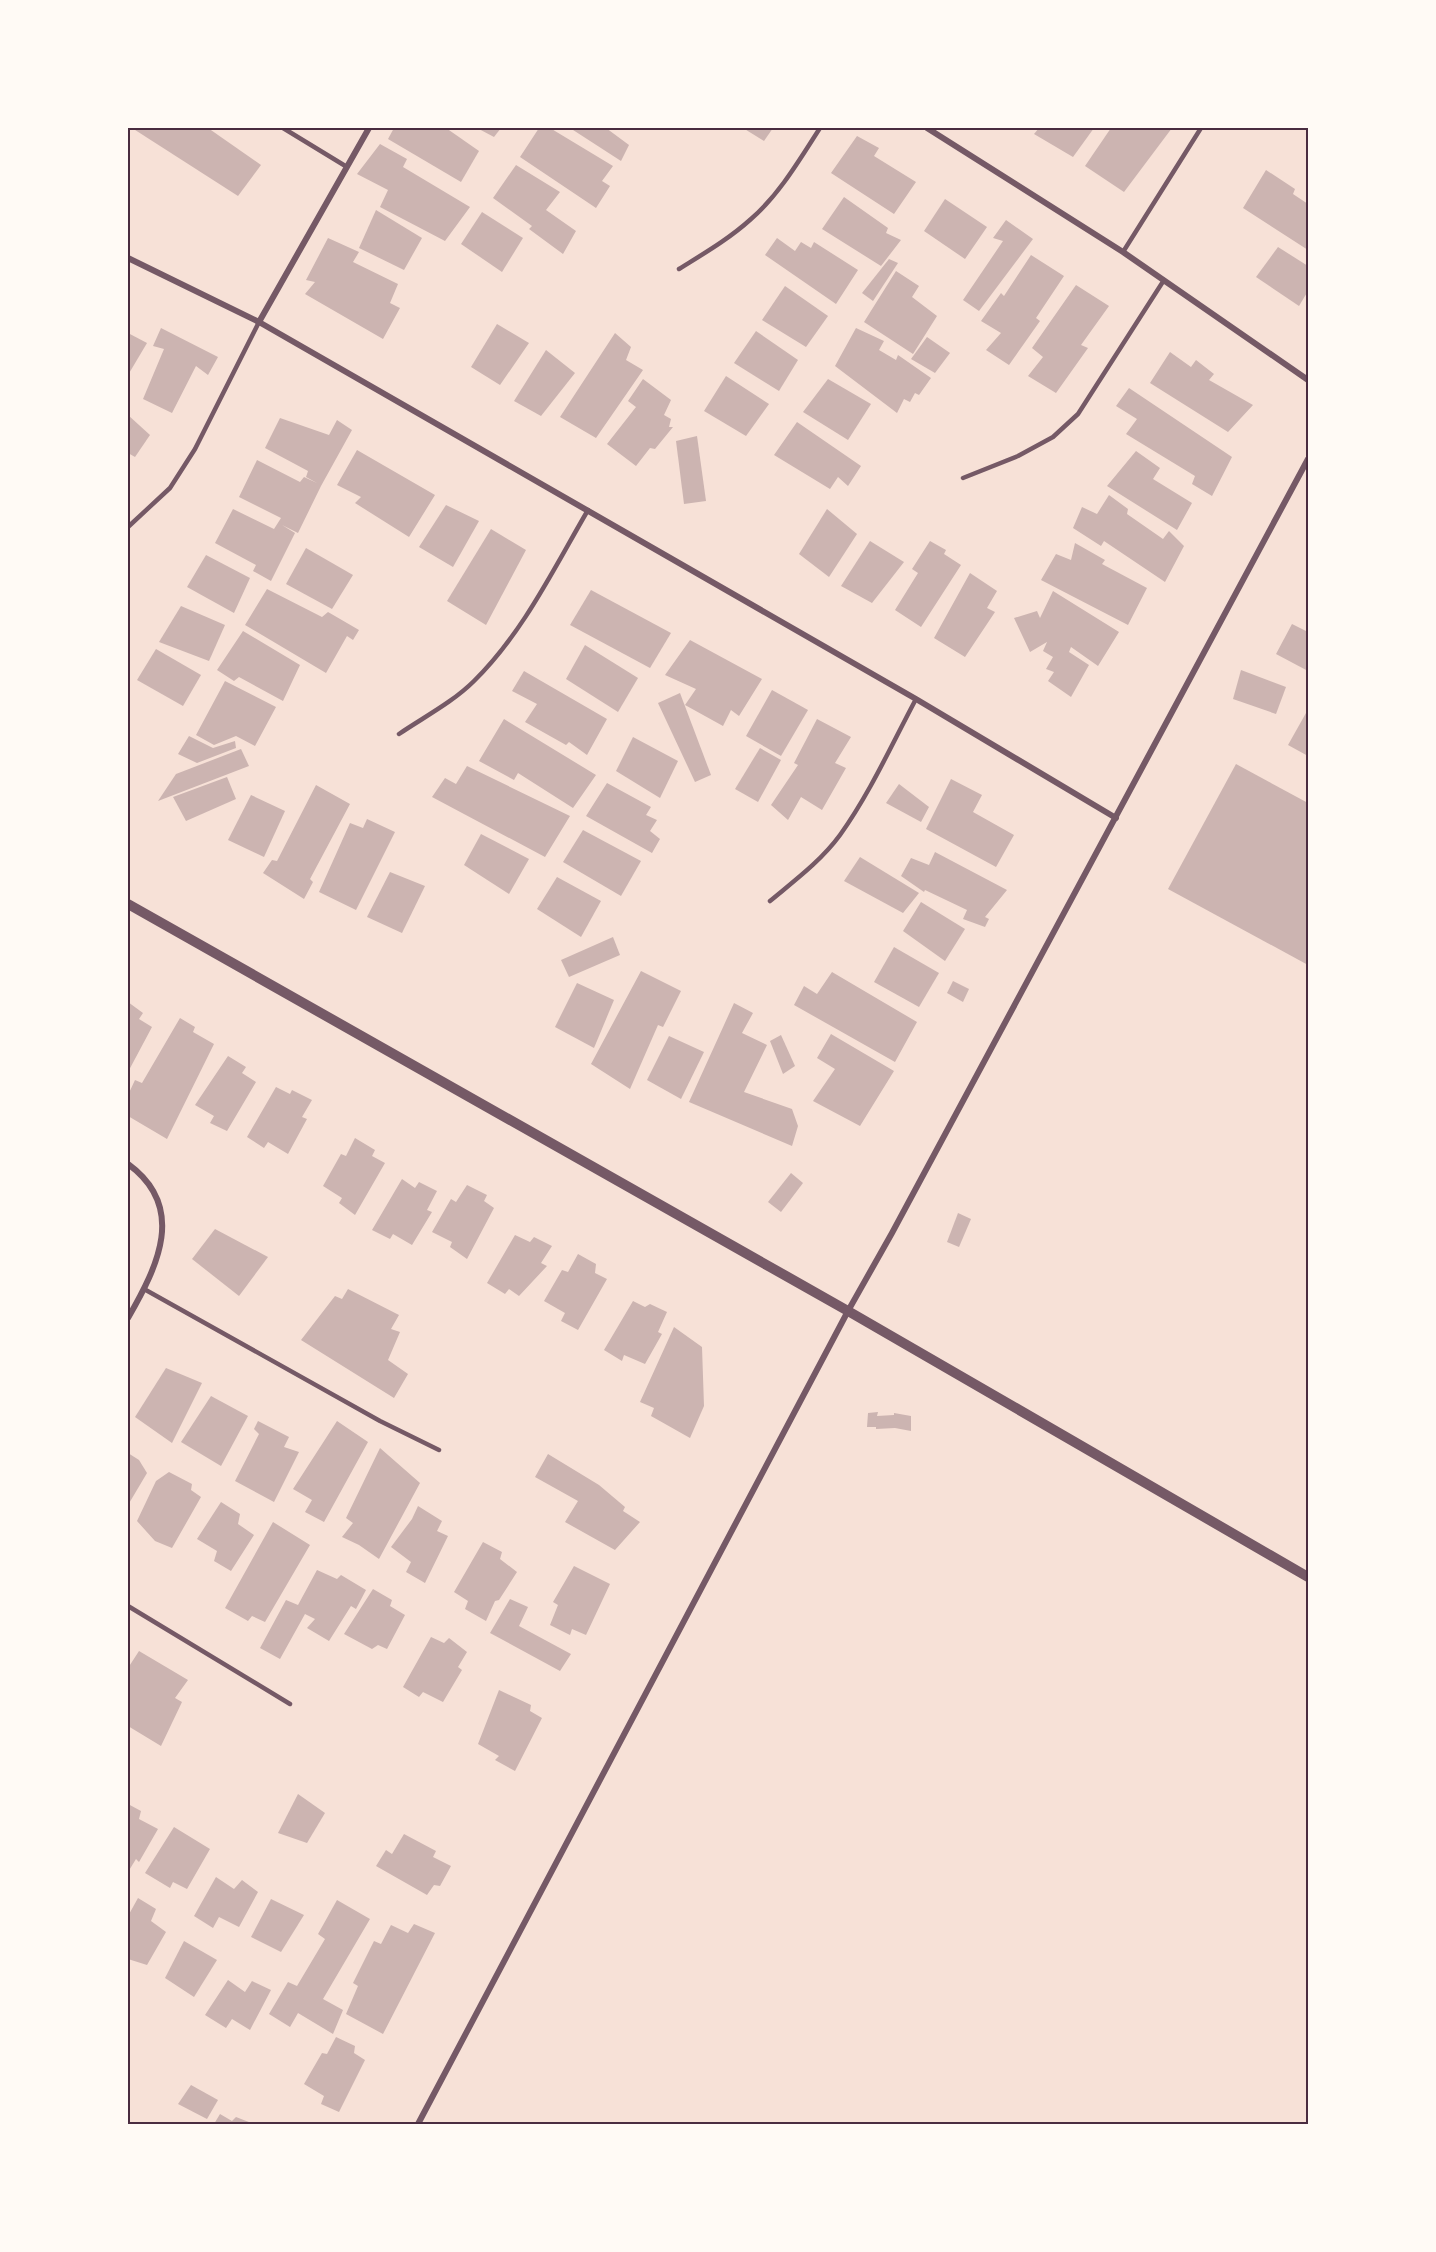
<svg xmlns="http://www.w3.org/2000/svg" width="1436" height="2252" font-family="Quicksand,sans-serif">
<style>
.building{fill:#ccb4b1}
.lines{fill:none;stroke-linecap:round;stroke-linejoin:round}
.service{stroke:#755966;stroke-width:4.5}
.minor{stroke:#755966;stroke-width:6}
.tertiary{stroke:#755966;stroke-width:10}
.neatline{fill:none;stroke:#4a2c40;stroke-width:2}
</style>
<rect width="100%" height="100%" fill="#f7e1d7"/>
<g class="building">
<polygon points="132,128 208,128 261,165 238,196"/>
<polygon points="394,128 446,128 479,151 461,182 388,139"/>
<polygon points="477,128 501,128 494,137"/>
<polygon points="539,128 550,128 613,166 602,181 610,186 596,208 520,157"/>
<polygon points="570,128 606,128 629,145 621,161"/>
<polygon points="743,128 773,128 764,141"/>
<polygon points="1039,128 1094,128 1073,157 1034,134"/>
<polygon points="1111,128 1172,128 1124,192 1085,166"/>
<polygon points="857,136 879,148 874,156 916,182 894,214 831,173"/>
<polygon points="380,144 407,159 403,167 470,207 445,241 380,207 388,190 357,174"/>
<polygon points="516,165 560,192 546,210 576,231 563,254 529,229 532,226 493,198"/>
<polygon points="1266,170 1295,189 1293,194 1308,204 1308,250 1243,208"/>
<polygon points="844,197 888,228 886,233 901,240 881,266 822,229"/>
<polygon points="945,199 987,227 965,259 924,231"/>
<polygon points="376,210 422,238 404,270 359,248"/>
<polygon points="482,212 523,238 502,272 461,244"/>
<polygon points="1006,220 1033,239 979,311 963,300 1003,241 993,238"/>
<polygon points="328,238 359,252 353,262 398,284 390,303 400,308 383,339 305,294 315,282 306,280"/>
<polygon points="777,238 795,251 801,242 811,248 814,242 858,270 836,304 765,255"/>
<polygon points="1278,247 1308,266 1308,291 1299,306 1256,277"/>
<polygon points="1031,255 1064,276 1036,318 1040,321 1009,365 986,350 1001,333 981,321 1001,293 1004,296"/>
<polygon points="889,259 898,263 873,301 862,293"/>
<polygon points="896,271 919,286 912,297 937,316 913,354 864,322"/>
<polygon points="1076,285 1109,306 1081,345 1088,348 1056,393 1028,376 1043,357 1032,348"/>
<polygon points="785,286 828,316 806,347 762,320"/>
<polygon points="497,324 529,343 500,385 471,367"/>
<polygon points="161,328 218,357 208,375 196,366 172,413 143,399 164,349 153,346"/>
<polygon points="856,328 884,341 879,350 896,360 898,355 931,378 919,395 915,393 910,402 904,399 897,413 835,366"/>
<polygon points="756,331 798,360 779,391 734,363"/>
<polygon points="128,333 147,343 128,375"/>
<polygon points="615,333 631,347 626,360 643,370 596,438 560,417"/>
<polygon points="927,337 950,353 935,373 911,359"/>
<polygon points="546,350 575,373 541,416 514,401"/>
<polygon points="1170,352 1191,367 1196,360 1214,374 1209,380 1253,405 1228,432 1150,383"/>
<polygon points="726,376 769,404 746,436 704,411"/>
<polygon points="643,379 671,400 664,415 671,419 669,427 673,427 655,449 650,448 636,466 607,444 636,407 628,401"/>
<polygon points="828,379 871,404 848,440 803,412"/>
<polygon points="1129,388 1232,457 1212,496 1192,484 1195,476 1126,434 1137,419 1116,406"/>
<polygon points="128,415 150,435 135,457 128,453"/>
<polygon points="280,418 329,435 337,420 352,430 321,486 298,533 282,525 295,533 271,581 253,571 256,565 215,543 233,509 274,529 281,518 239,497 257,460 300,482 304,477 317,483 306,477 308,471 265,448"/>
<polygon points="797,422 861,466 848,486 838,477 830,489 774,455"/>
<polygon points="697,436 706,501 684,504 676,441"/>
<polygon points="357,450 435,495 409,537 355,503 361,497 337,485"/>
<polygon points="1136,451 1160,468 1153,479 1192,503 1177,530 1107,486"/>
<polygon points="1109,495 1128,509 1127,514 1163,539 1169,531 1184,546 1165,582 1104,541 1101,546 1073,528 1082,507 1097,514"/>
<polygon points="446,505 479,521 453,567 419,547"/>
<polygon points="827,509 857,534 829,577 799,554"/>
<polygon points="491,529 526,550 486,625 447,601"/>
<polygon points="870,541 904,562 872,603 841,586"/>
<polygon points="930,541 946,550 944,554 961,565 921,627 895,610 918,573 912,569"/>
<polygon points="1075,543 1105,560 1102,564 1147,588 1128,625 1041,580 1056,554 1071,560"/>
<polygon points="306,548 353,575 332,609 286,584"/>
<polygon points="206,555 250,578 234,613 187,587"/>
<polygon points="970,573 997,591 987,608 995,612 965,657 934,638"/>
<polygon points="267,589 322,617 328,612 359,630 353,640 347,636 326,673 245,625"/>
<polygon points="591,590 671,633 650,668 570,625"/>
<polygon points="1053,591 1119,632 1098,666 1071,647 1069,652 1089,665 1071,697 1048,681 1054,672 1046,669 1053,657 1043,651 1047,642 1030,652 1014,618 1037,611 1040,618"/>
<polygon points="181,606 225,625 209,661 159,642"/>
<polygon points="1292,624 1308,632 1308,671 1276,654"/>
<polygon points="243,631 300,665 283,701 239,677 234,681 217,670"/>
<polygon points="690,640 762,679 739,716 731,710 723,726 685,705 696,689 665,675"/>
<polygon points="585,645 638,678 618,712 566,679"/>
<polygon points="156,649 201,675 183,706 137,680"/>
<polygon points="1241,670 1286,687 1276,714 1233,699"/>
<polygon points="524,671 607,719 587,755 569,742 566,745 525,722 537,704 512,691"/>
<polygon points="225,681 276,707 255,746 236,736 214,745 196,735"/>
<polygon points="772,690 808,710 781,756 746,736"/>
<polygon points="680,693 711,775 695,782 658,703"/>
<polygon points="1306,713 1308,715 1308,756 1288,745"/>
<polygon points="504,719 596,775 573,808 518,773 514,780 479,761"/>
<polygon points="817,719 851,737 835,763 846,768 822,810 801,797 788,820 771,805 798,765 794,763"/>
<polygon points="189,736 213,748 235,741 236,748 197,763 178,754"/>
<polygon points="633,737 678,761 660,798 616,771"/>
<polygon points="760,748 781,760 758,802 735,789"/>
<polygon points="241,749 249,766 158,801 176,774"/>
<polygon points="1236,764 1308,803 1308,965 1168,889"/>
<polygon points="467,766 570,816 545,857 432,797 445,778 456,784"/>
<polygon points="227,777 236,799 186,821 173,797"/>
<polygon points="951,779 982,795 973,812 1014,835 996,867 926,829"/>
<polygon points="607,783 651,807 646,815 657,820 650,831 660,839 652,853 586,816"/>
<polygon points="899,784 929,807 921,822 886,803"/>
<polygon points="316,785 350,804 310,879 313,882 304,899 263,873 272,860 277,861"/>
<polygon points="251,795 285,811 264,857 228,840"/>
<polygon points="367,819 395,832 356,910 319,892 350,823 363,828"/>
<polygon points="583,830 641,861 621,896 563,862"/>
<polygon points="481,834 529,859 509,894 464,865"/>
<polygon points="935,852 1007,890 985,917 989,919 985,927 963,919 967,910 925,890 924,892 901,876 911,858 929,865"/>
<polygon points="860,857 919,893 903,913 844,881"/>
<polygon points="390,872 425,886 402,933 367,917"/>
<polygon points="557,877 601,901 581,937 537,909"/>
<polygon points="921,902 965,929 945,961 903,931"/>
<polygon points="613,937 620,955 569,977 561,960"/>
<polygon points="894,947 939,973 919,1007 874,982"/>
<polygon points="641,971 681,991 663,1027 658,1025 630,1089 591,1064"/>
<polygon points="832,972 917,1022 895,1062 794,1005 804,986 817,994"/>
<polygon points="953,981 969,989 963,1002 947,993"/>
<polygon points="577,983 614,1000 594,1048 555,1027"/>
<polygon points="128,1002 143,1013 139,1019 152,1027 128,1072"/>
<polygon points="734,1003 753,1013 742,1033 767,1045 744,1092 792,1109 798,1126 792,1146 689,1102"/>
<polygon points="180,1018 195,1027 193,1032 214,1044 167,1139 128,1116 128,1095 135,1080 142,1083"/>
<polygon points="831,1034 894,1071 860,1126 813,1101 835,1069 817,1058"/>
<polygon points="781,1035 795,1066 783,1074 770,1041"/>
<polygon points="669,1036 704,1052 681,1099 647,1080"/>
<polygon points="228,1056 246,1067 242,1073 256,1082 227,1131 210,1123 214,1116 195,1105"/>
<polygon points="276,1087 290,1094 292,1090 312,1100 302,1117 307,1119 288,1154 268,1142 264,1148 247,1137"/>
<polygon points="355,1138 375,1150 372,1156 385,1163 355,1215 339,1203 342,1198 323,1186 341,1154 346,1156"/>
<polygon points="791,1173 803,1183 781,1212 768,1202"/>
<polygon points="402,1179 415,1188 419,1182 437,1191 427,1210 432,1212 412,1245 393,1234 390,1239 372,1230"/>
<polygon points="467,1185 487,1195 484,1201 494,1208 467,1259 450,1247 452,1242 432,1232 451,1199 456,1202"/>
<polygon points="958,1213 971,1219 959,1247 947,1242"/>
<polygon points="215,1229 268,1257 239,1296 192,1259"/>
<polygon points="515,1235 530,1242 534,1237 552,1246 541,1263 547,1266 519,1296 509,1289 505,1294 487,1283"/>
<polygon points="578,1254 596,1264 595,1273 607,1279 578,1330 561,1321 565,1313 544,1301 562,1270 568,1272"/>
<polygon points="348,1289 399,1315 391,1329 400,1332 388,1360 408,1374 394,1398 301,1340 335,1296 342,1299"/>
<polygon points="633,1301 645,1307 650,1304 667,1312 658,1332 662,1334 645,1364 624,1355 622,1361 604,1350"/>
<polygon points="674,1327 702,1347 704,1406 690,1438 651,1416 654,1408 640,1402"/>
<polygon points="166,1368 202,1383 172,1443 135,1417"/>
<polygon points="211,1396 248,1416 221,1466 181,1442"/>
<polygon points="878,1412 877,1416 894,1415 894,1413 911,1416 911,1431 895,1428 876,1429 876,1427 867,1427 868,1413"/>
<polygon points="258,1421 289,1437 284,1447 299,1452 274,1502 235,1481 259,1434 254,1429"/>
<polygon points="337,1421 368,1442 324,1522 305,1512 312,1500 293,1489"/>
<polygon points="380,1448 420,1483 379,1559 359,1545 342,1537 353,1523 346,1518"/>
<polygon points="128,1453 139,1460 147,1473 128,1505"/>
<polygon points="548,1454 599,1485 625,1507 623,1511 640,1522 615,1550 565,1522 578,1501 535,1477"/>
<polygon points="169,1472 192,1484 191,1490 201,1497 172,1548 155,1541 137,1521 156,1481"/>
<polygon points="221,1502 240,1514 238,1524 254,1535 231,1571 214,1561 217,1551 197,1539"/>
<polygon points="418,1506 442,1521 437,1531 448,1536 425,1583 406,1572 411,1562 391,1547 412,1519"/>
<polygon points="273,1522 310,1545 265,1622 252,1616 248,1621 225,1608"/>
<polygon points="483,1542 502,1552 500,1559 517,1572 499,1600 495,1601 486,1621 465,1609 468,1601 454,1592"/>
<polygon points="574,1566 610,1584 586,1635 572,1629 570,1635 550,1625 558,1605 553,1602"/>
<polygon points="317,1570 337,1579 341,1575 366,1590 356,1609 351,1606 329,1641 307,1628 315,1619 305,1614 280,1659 260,1648 286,1600 298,1605"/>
<polygon points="373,1589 392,1600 390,1606 405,1615 387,1649 378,1645 372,1649 344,1634"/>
<polygon points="510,1599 528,1607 519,1626 571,1654 560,1671 490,1633"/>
<polygon points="431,1637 444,1643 449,1638 467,1652 458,1667 462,1670 443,1702 423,1692 419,1697 403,1687"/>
<polygon points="139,1651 188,1680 175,1698 182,1702 161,1746 128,1726 128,1668"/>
<polygon points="499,1690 531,1705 530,1711 542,1718 515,1771 495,1760 499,1756 478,1744"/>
<polygon points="298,1794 325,1813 307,1843 278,1833"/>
<polygon points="128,1804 141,1811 139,1819 158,1829 139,1862 136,1859 128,1872"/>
<polygon points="174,1827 210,1849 187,1889 173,1882 170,1888 145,1873"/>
<polygon points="404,1834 436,1851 433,1857 451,1866 440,1886 434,1885 427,1895 376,1866 386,1850 392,1854"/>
<polygon points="216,1877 234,1889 242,1880 258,1892 239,1927 219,1917 213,1928 194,1916"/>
<polygon points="138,1898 156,1909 151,1921 166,1932 147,1965 128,1959 128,1916"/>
<polygon points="271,1899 304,1915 281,1952 251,1937"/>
<polygon points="337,1900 370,1919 323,1999 343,2010 333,2034 298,2013 290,2027 269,2014 288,1982 297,1986 325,1939 318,1934"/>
<polygon points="414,1924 435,1933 383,2034 346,2014 358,1986 353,1983 374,1941 381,1944 391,1925 408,1933"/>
<polygon points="184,1941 217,1960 194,1997 165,1978"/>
<polygon points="228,1980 245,1992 252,1981 271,1990 250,2030 232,2019 226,2028 205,2015"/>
<polygon points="336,2037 355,2046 354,2053 365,2060 339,2112 321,2104 324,2096 304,2084 322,2053 327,2054"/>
<polygon points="191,2085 218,2100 207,2119 178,2104"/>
<polygon points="220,2114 232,2121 236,2117 254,2124 214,2124"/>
</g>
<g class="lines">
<g class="service">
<polyline points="283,128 347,167"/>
<polyline points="1123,252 1201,128"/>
<path d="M679,269c24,-15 50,-30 72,-50 28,-24 49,-60 69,-91"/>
<polyline points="963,478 1018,456 1053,437 1078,414 1164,280"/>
<polyline points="128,527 170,488 195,449 259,322"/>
<path d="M399,734c25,-17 54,-32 75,-53 49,-48 80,-113 114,-171"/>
<path d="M770,901c24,-20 51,-40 70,-66 30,-42 52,-91 76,-136"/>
<polyline points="144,1289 380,1421 439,1450"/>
<polyline points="128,1606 290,1704"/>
</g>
<g class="minor">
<polyline points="927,128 1123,252 1308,380"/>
<polyline points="128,258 259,322 916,699 1116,818"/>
<polyline points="259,322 369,128"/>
<path d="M128,1164c59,43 30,102 0,154"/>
<polyline points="418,2124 848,1311 892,1233 1308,459"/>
</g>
<polyline class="tertiary" points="128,904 848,1311 1308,1577"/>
</g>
<rect width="1436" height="2252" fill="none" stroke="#fffaf5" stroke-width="258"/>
<rect x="129" y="129" width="1178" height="1994" class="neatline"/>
</svg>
